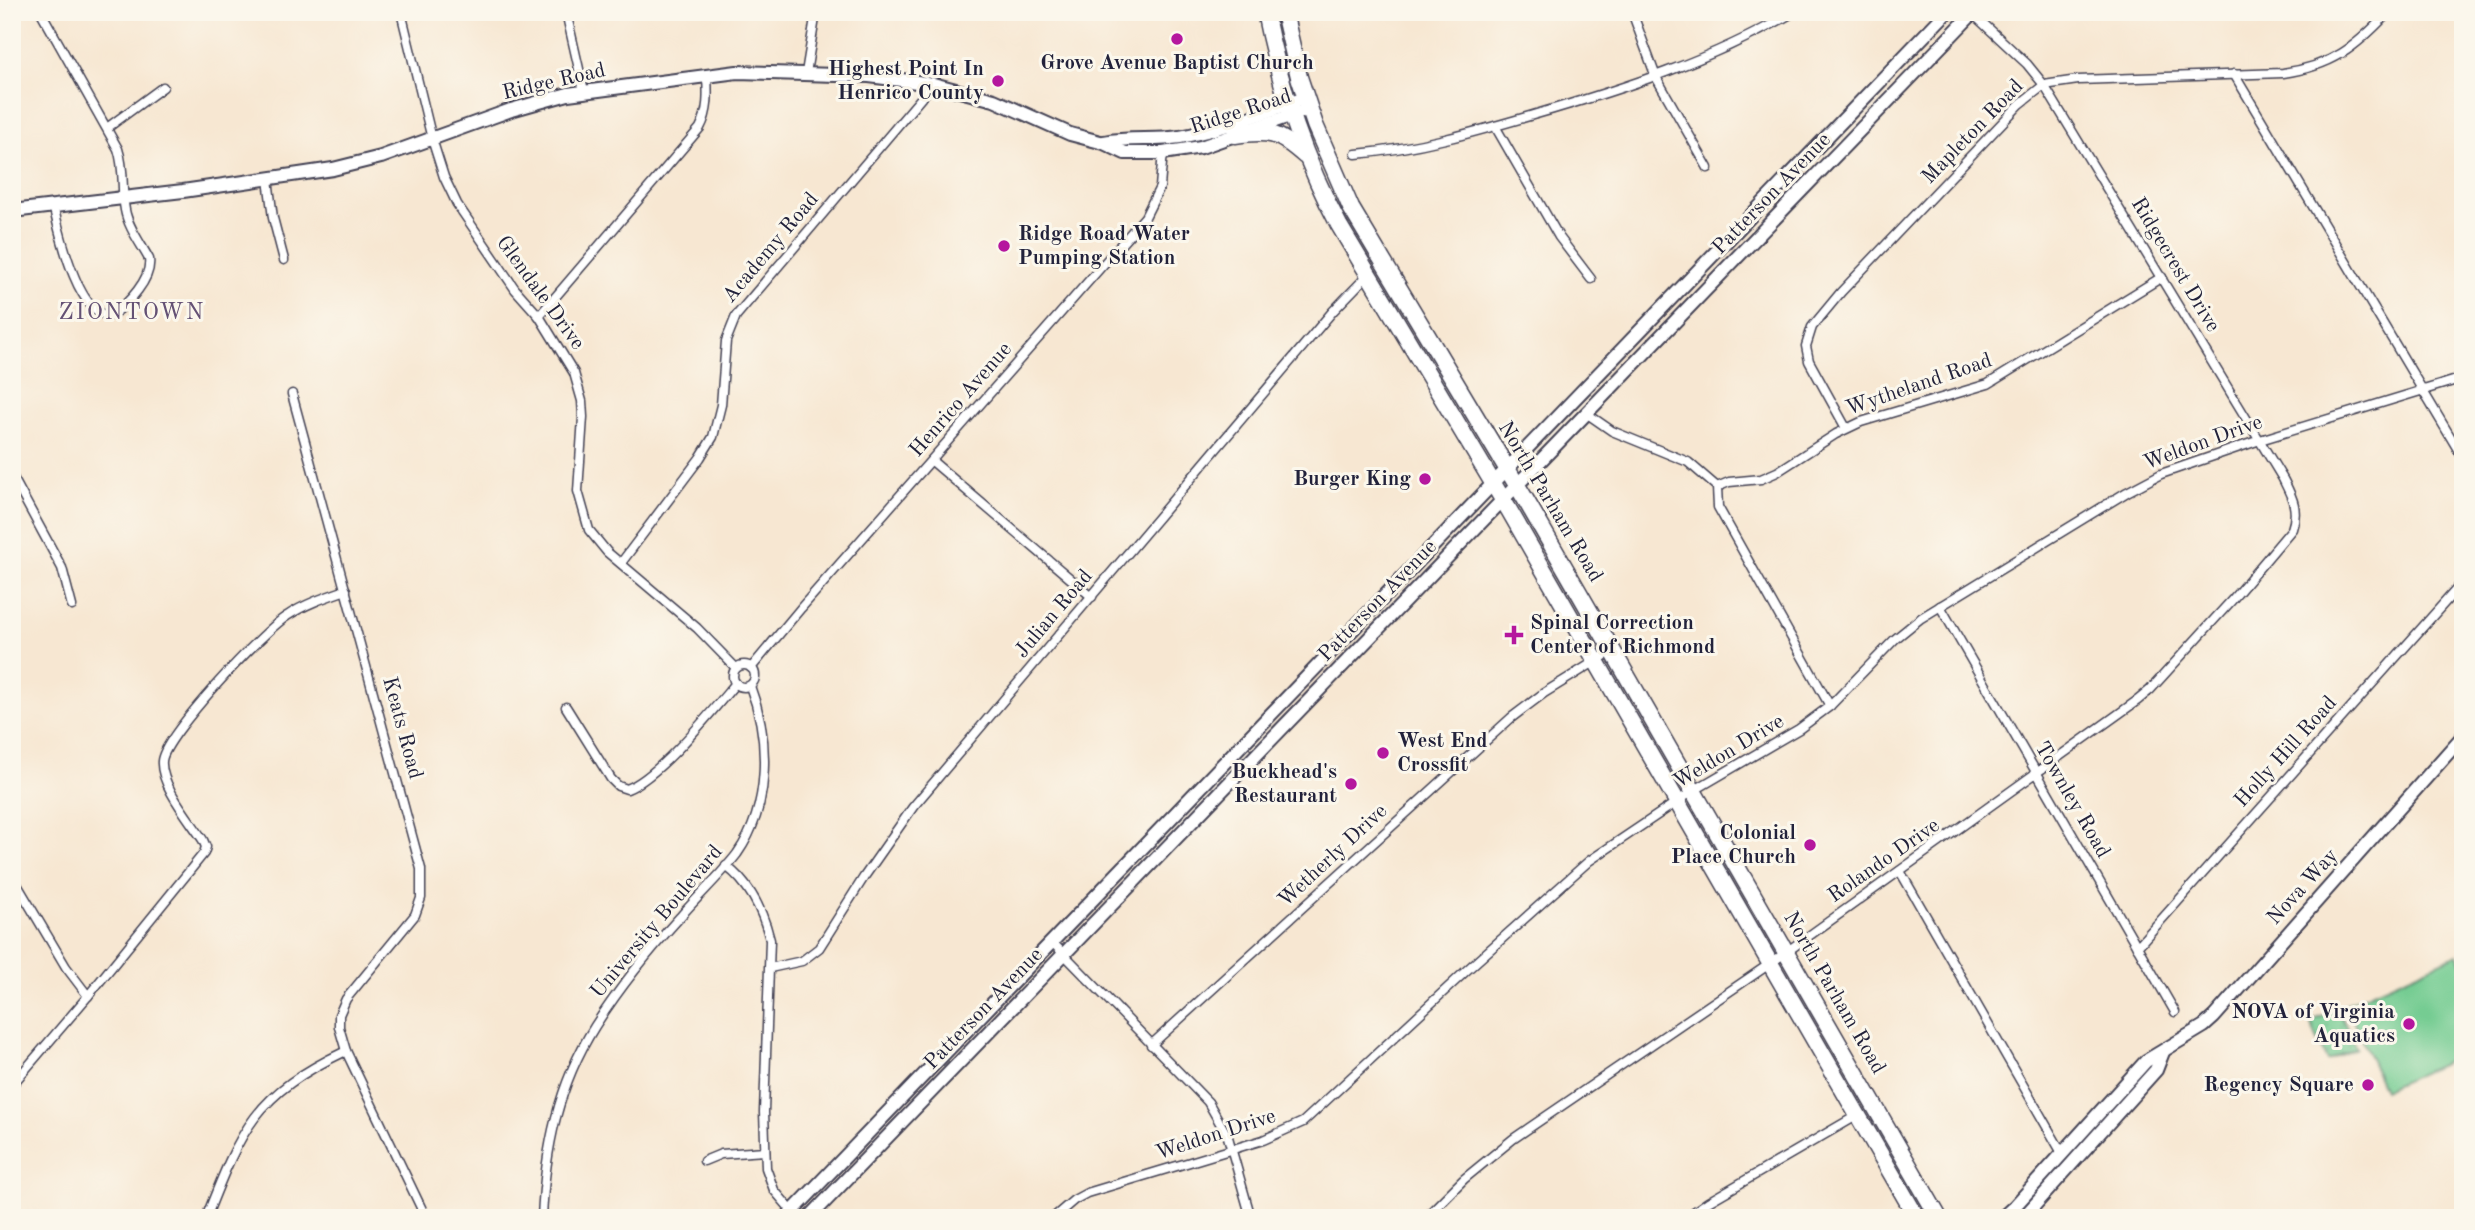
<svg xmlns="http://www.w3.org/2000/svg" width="2475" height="1230" font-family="'Old Standard TT',serif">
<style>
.park{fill:url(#park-dots);stroke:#4b7766;stroke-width:2}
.pitch{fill:#74cc92;stroke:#4b7766;stroke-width:2}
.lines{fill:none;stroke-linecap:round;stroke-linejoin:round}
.street-casing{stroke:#424052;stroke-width:11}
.secondary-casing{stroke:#424052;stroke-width:16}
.primary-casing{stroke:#424052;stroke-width:16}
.highway-casing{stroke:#424052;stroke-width:19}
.street{stroke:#fff;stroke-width:8}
.secondary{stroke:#fff;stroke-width:12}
.primary{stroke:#fff;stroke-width:12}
.highway{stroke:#fff;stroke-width:16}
.poi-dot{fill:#b5179e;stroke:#fbf7ec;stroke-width:2.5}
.labels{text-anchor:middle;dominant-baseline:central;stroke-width:6;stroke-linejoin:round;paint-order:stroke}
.poi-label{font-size:21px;font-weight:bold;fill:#22223b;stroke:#fbf7ec;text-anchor:end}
.street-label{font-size:21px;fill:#22223b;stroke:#fbf7ec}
.neighbourhood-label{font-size:23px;letter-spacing:2px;fill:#645174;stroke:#fbf7ec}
</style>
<defs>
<pattern id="park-dots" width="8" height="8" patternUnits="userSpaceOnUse" patternTransform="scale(1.75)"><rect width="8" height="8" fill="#74cc92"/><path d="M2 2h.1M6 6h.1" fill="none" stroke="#64af7f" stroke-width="1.8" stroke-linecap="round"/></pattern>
</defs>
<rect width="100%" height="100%" fill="#fbf7ec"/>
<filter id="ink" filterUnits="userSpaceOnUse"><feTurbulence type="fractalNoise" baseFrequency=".0143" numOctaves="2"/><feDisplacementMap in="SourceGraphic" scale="14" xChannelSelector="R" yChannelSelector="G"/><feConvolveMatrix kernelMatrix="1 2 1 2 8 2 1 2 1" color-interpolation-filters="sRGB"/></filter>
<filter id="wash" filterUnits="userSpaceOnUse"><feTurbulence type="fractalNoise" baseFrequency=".00686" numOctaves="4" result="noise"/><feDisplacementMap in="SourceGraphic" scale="28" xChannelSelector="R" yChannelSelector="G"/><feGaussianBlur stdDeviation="1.57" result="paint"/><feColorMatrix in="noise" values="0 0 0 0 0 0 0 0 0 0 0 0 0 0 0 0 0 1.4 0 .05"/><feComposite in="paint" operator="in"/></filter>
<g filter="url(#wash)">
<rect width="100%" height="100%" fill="#f7e7d2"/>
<polygon class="park" points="2338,1009 2356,1048 2327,1061 2310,1022"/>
<polygon class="pitch" points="2458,954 2463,966 2463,1055 2384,1090 2346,1004"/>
</g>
<g filter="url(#ink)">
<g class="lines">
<defs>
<g id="street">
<path d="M41,12l77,137c7,20 3,40 7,61 3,17 16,34 24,49 3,20 -21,45 -37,56 -34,5 -53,-85 -59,-110"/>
<polyline points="401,12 432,139 444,177 457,204 515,289 539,316 574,373 582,401 583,417 578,491 589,530 607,552 697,628 736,668"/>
<polyline points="566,12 584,91"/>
<polyline points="1632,12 1656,77 1708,168"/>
<polyline points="806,73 816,12"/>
<polyline points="2234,74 2463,458"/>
<polyline points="1495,126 1559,237 1591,279"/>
<polyline points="107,128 163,87"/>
<path d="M1356,154c60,-5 119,-22 177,-39 90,-26 179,-55 261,-103"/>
<polyline points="268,179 273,218 284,260"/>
<path d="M539,316l161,-188c9,-17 8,-34 7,-53"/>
<polyline points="292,394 421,869 421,898 415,915 346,999 339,1015 339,1027 346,1051 426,1218"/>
<polyline points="1586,413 1612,431 1688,462 1717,487 1718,507 1830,706"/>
<path d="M1846,428l-37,-67 -3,-15 6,-19 29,-35 179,-188 24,-19 34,-5 205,-7c49,-7 72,-25 106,-61"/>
<polyline points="932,461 1092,597"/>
<polyline points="12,476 62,568 72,606"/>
<polyline points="1717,487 1729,482 1761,479 1777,472 1836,434 1861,422 1988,384 2162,277"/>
<polyline points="621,563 700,458 713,437 721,405 726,341 736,316 933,84"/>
<polyline points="1940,606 2175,1012"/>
<circle cx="744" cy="676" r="11"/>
<polyline points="751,668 801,608 1145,217 1160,187 1163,151"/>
<path d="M566,707l45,72 7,7 9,3c32,-12 85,-78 109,-106"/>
<path d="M726,866c24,18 37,45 44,74l-6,172 2,56 8,22 24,28"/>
<polyline points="1900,871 2062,1153"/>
<polyline points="12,876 66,967 88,996"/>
<polyline points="1052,942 1208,1102 1228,1137 1251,1218"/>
<polyline points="2137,947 2463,582"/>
<polyline points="770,968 802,961 819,948 864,877 913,807 1333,311 1368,275"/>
<polyline points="1151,1045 1511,718 1544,693 1612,651"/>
<path d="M12,1085l76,-89 116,-143 2,-6 -3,-7c-13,-20 -43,-55 -41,-79 2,-25 101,-130 125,-145 18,-12 39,-19 59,-26"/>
<polyline points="704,1161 721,1154 765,1151"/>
<path d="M206,1218c35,-89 49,-124 140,-167"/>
<path d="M542,1218c3,-69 16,-133 53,-192 25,-39 54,-75 85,-109 18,-21 40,-41 57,-63 34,-48 33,-116 13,-168"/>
<polyline points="1053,1218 1074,1200 1087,1193 1263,1140 1303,1122 1467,970 1589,861 1693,791 1799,729 1830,706 1895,639 1921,618 2127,492 2161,474 2260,440 2463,378"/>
<path d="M1425,1218l39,-39 49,-40 258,-176 367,-263 12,-10 82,-90 60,-71c7,-20 0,-32 -9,-50l-239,-394 -17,-21 -56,-52"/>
<polyline points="1685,1218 1708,1202 1858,1115"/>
</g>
<g id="secondary">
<path d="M1104,142c25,-5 51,-1 76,-5 43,-8 85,-25 125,-39"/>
<polyline points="12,211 183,191 333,169 381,157 511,110 568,94 737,72 869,76 933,84 994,100 1070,134 1104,143 1125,153 1163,153 1201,147 1309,109"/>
<polyline points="2002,1218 2014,1207 2146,1061 2204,1026 2214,1017 2463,736"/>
<polyline points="2023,1218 2156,1070 2163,1052"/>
</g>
<g id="primary">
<polyline points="786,1218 1947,12"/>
<polyline points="809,1218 1974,12"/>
</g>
<g id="highway">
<path d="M1265,12c15,75 38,146 74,213l170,285 408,708"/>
<polyline points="1284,12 1299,77 1315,125 1351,208 1524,497 1939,1218"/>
<path d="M1235,135c35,-5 43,-3 70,21"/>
</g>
</defs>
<use href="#street" class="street-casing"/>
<use href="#secondary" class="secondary-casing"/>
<use href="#primary" class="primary-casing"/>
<use href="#highway" class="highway-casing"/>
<use href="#street" class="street"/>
<use href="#secondary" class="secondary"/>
<use href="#primary" class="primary"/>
<use href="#highway" class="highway"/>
</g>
</g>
<g class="poi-dot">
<circle cx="1177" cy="39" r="7"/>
<circle cx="998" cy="81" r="7"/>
<circle cx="1004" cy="246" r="7"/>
<circle cx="1425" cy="479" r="7"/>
<path d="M1510.5 624.5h7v7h7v7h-7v7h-7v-7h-7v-7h7z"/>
<circle cx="1383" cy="753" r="7"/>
<circle cx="1351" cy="784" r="7"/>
<circle cx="1810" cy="845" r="7"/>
<circle cx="2409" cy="1024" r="7"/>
<circle cx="2368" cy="1085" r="7"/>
</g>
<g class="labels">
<g class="poi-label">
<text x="1177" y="63" text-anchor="middle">Grove Avenue Baptist Church</text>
<text x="984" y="69">Highest Point In<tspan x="984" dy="24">Henrico County</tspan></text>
<text x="1018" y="234" text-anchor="start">Ridge Road Water<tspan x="1018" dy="24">Pumping Station</tspan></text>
<text x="1411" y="479">Burger King</text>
<text x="1530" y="623" text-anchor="start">Spinal Correction<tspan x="1530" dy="24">Center of Richmond</tspan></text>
<text x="1397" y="741" text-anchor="start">West End<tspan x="1397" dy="24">Crossfit</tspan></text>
<text x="1337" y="772">Buckhead's<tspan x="1337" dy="24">Restaurant</tspan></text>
<text x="1796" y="833">Colonial<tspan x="1796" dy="24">Place Church</tspan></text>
<text x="2395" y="1012">NOVA of Virginia<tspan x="2395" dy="24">Aquatics</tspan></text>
<text x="2354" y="1085">Regency Square</text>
</g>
<g class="street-label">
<text transform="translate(554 82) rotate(-13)">Ridge Road</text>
<text transform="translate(1241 112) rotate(-18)">Ridge Road</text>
<text transform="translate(1973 132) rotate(-46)">Mapleton Road</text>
<text transform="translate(1772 194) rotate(-46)">Patterson Avenue</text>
<text transform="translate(771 248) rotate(-50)">Academy Road</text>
<text transform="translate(2175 265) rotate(59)">Ridgecrest Drive</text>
<text transform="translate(540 293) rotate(54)">Glendale Drive</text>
<text transform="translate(1919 385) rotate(-19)">Wytheland Road</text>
<text transform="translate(961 400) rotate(-49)">Henrico Avenue</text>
<text transform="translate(2203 443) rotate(-20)">Weldon Drive</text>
<text transform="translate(1550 502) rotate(59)">North Parham Road</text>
<text transform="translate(1378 601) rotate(-46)">Patterson Avenue</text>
<text transform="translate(1054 614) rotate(-50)">Julian Road</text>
<text transform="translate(402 728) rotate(75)">Keats Road</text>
<text transform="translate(1729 752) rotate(-31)">Weldon Drive</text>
<text transform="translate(2286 752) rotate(-48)">Holly Hill Road</text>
<text transform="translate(2072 800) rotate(60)">Townley Road</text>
<text transform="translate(1333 856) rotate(-43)">Wetherly Drive</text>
<text transform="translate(1884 861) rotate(-35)">Rolando Drive</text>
<text transform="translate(2303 887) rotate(-48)">Nova Way</text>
<text transform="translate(657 922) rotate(-50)">University Boulevard</text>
<text transform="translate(1834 993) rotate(60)">North Parham Road</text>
<text transform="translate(984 1009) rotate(-46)">Patterson Avenue</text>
<text transform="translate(1216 1135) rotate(-18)">Weldon Drive</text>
</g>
<g class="neighbourhood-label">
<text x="132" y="312">ZIONTOWN</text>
</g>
</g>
<rect width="2475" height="1230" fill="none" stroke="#fbf7ec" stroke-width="42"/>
</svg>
